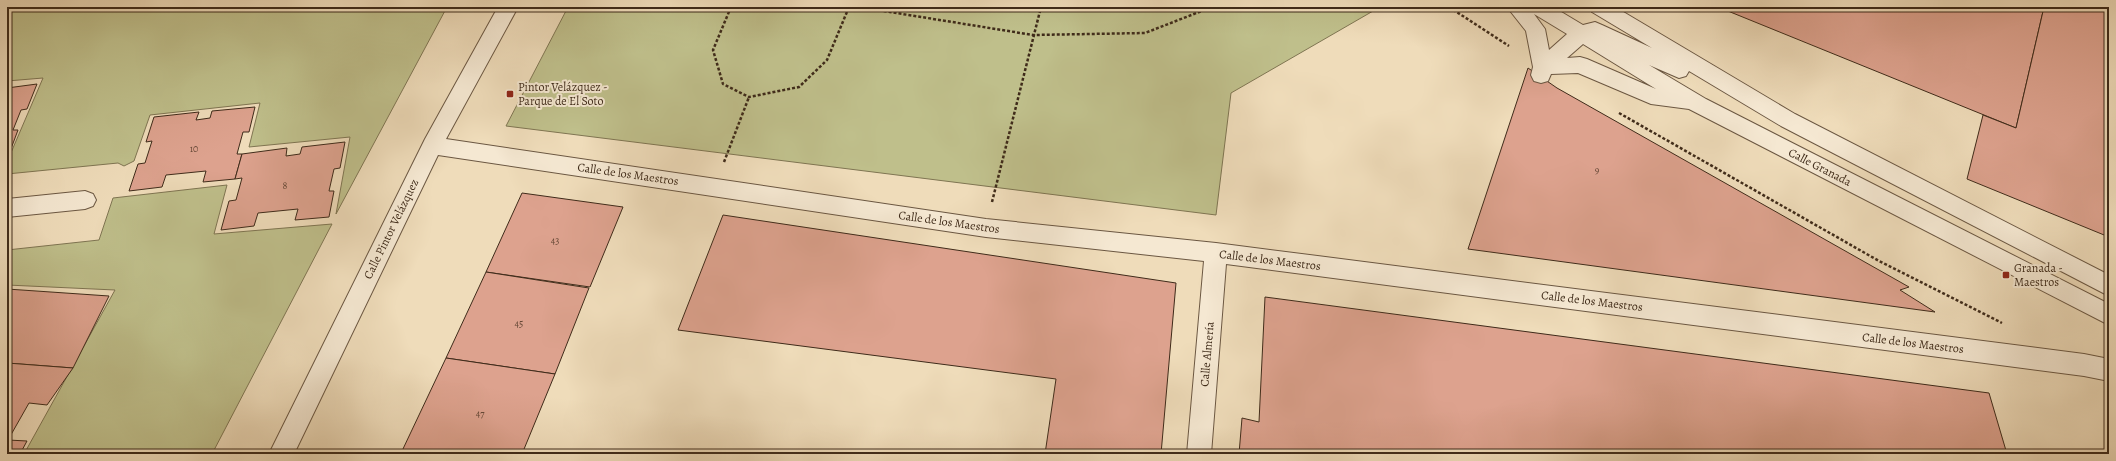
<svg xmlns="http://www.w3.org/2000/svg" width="2116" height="461" font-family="Alegreya,serif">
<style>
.green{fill:#bfbf8b;stroke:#7f7552}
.building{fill:#dda28e;stroke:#3f2b1a}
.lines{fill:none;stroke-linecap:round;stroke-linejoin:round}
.minor-casing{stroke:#6b5742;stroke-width:2}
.path{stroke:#3f2b1a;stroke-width:2.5;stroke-dasharray:3 2;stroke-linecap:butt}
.minor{fill:#f5e8d2;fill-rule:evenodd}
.poi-dot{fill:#8f2418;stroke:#f5e8d2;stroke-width:1.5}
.labels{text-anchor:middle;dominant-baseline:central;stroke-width:4;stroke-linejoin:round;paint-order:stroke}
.number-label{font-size:10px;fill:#664937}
.poi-label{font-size:12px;fill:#3f2b1a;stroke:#f5e8d2;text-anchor:start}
.street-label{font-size:12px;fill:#3f2b1a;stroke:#f5e8d2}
</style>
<rect width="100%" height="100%" fill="#efdcba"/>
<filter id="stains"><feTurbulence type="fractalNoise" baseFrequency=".005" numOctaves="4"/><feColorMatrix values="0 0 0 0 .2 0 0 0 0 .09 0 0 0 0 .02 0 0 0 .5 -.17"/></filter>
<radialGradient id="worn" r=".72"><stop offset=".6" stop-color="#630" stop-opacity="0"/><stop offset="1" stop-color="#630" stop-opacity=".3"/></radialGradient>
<g class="green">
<polygon points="7,7 447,7 336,214 350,137 249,147 260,103 150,115 134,161 124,166 118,163 7,174 7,155 10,155 43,78 7,81"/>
<polygon points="568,7 1380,7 1231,93 1216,215 506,126"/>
<polygon points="227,185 214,234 332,224 212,454 24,454 115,290 7,285 7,250 99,240 113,198"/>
</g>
<g class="building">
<polygon points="1718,7 2044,7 2016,128"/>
<polygon points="2044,7 2109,7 2109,237 1967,179 1983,115 2016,128"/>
<polygon points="1528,68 1557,88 1909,287 1900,290 1935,312 1468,249"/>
<polygon points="37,84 27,109 21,110 13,130 18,130 9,154 7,154 7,88"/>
<polygon points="255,107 249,132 243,132 237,154 242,154 235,179 203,182 206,171 166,175 162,187 129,191 138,164 145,163 152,141 146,142 154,117 199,112 196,120 210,118 212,111"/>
<polygon points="345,142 340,168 334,169 329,191 334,191 329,217 295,220 298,209 258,213 254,226 221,230 229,201 236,200 242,178 235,179 242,154 287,148 286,156 300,154 302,147"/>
<polygon points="522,193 623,207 590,287 486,272"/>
<polygon points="723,215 1176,283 1161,454 1045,454 1056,379 678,330"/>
<polygon points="486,272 589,288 555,374 446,358"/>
<polygon points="7,289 109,296 73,368 7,363"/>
<polygon points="1265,297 1989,393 2007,454 1239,454 1242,418 1259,422"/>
<polygon points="446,358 555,374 522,454 419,454 402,451"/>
<polygon points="7,363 73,368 47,405 29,403 8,440 27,441 20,454 7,454"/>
</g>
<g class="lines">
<defs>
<g id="minor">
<polygon points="498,7 518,7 446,139 986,219 1216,243 2084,354 2109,359 2109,381 2084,376 1226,264 1211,454 1187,454 1204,261 986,237 438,155 294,454 269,454 425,139"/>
<path d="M1507,7h46l30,18 12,-3 7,3 50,23 -60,-36 -3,-5h26l180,107 314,161v21l-328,-170 -92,-55 -3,5 -7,2 -30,-13 57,34 403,205v21l-420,-216 -38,-5 -73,-31 -27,1 -3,7 -7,2 -7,-2 -3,-6 2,-8 -7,-36zM1534,14l33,20 -18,16 -4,-21zM1583,44l73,45 -69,-30 -7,-2 -13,1z"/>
<polygon points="85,191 93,194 96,200 93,206 85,209 7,217 7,199"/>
</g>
</defs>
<use href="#minor" class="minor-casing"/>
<g class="path">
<polyline points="731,7 713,50 723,84 749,97 799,87 827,60 849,7"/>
<polyline points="859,7 1033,35 1145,33 1212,7"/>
<polyline points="1449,7 1509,46"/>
<polyline points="1619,113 1879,261 2002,323"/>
<polyline points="724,162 749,97"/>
<polyline points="992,202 1041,7"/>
</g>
<use href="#minor" class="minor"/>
</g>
<g class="poi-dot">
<rect x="506" y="90" width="8" height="8" rx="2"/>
<rect x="2002" y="271" width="8" height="8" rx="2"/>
</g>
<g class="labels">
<g class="number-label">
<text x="194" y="148">10</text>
<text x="1597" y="169">9</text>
<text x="285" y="185">8</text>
<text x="555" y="240">43</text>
<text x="519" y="323">45</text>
<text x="480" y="413">47</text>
</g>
<g class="poi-label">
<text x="518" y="87">Pintor Velázquez -<tspan x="518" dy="14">Parque de El Soto</tspan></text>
<text x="2014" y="268">Granada -<tspan x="2014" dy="14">Maestros</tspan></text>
</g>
<g class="street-label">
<text transform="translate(1820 167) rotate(27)">Calle Granada</text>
<text transform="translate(628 174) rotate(8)">Calle de los Maestros</text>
<text transform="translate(949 222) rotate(8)">Calle de los Maestros</text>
<text transform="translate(391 229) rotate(-64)">Calle Pintor Velázquez</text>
<text transform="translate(1270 260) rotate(7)">Calle de los Maestros</text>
<text transform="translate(1592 301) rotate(7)">Calle de los Maestros</text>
<text transform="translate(1913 343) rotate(7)">Calle de los Maestros</text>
<text transform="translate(1207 354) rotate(-85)">Calle Almería</text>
</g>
</g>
<rect width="2116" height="461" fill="none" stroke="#efdcba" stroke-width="24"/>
<rect x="8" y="8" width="2100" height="445" fill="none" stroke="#3f2b1a" stroke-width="2"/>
<rect x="12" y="12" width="2092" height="437" fill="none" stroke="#3f2b1a"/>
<rect width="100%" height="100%" filter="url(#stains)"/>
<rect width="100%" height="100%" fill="url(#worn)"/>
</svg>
